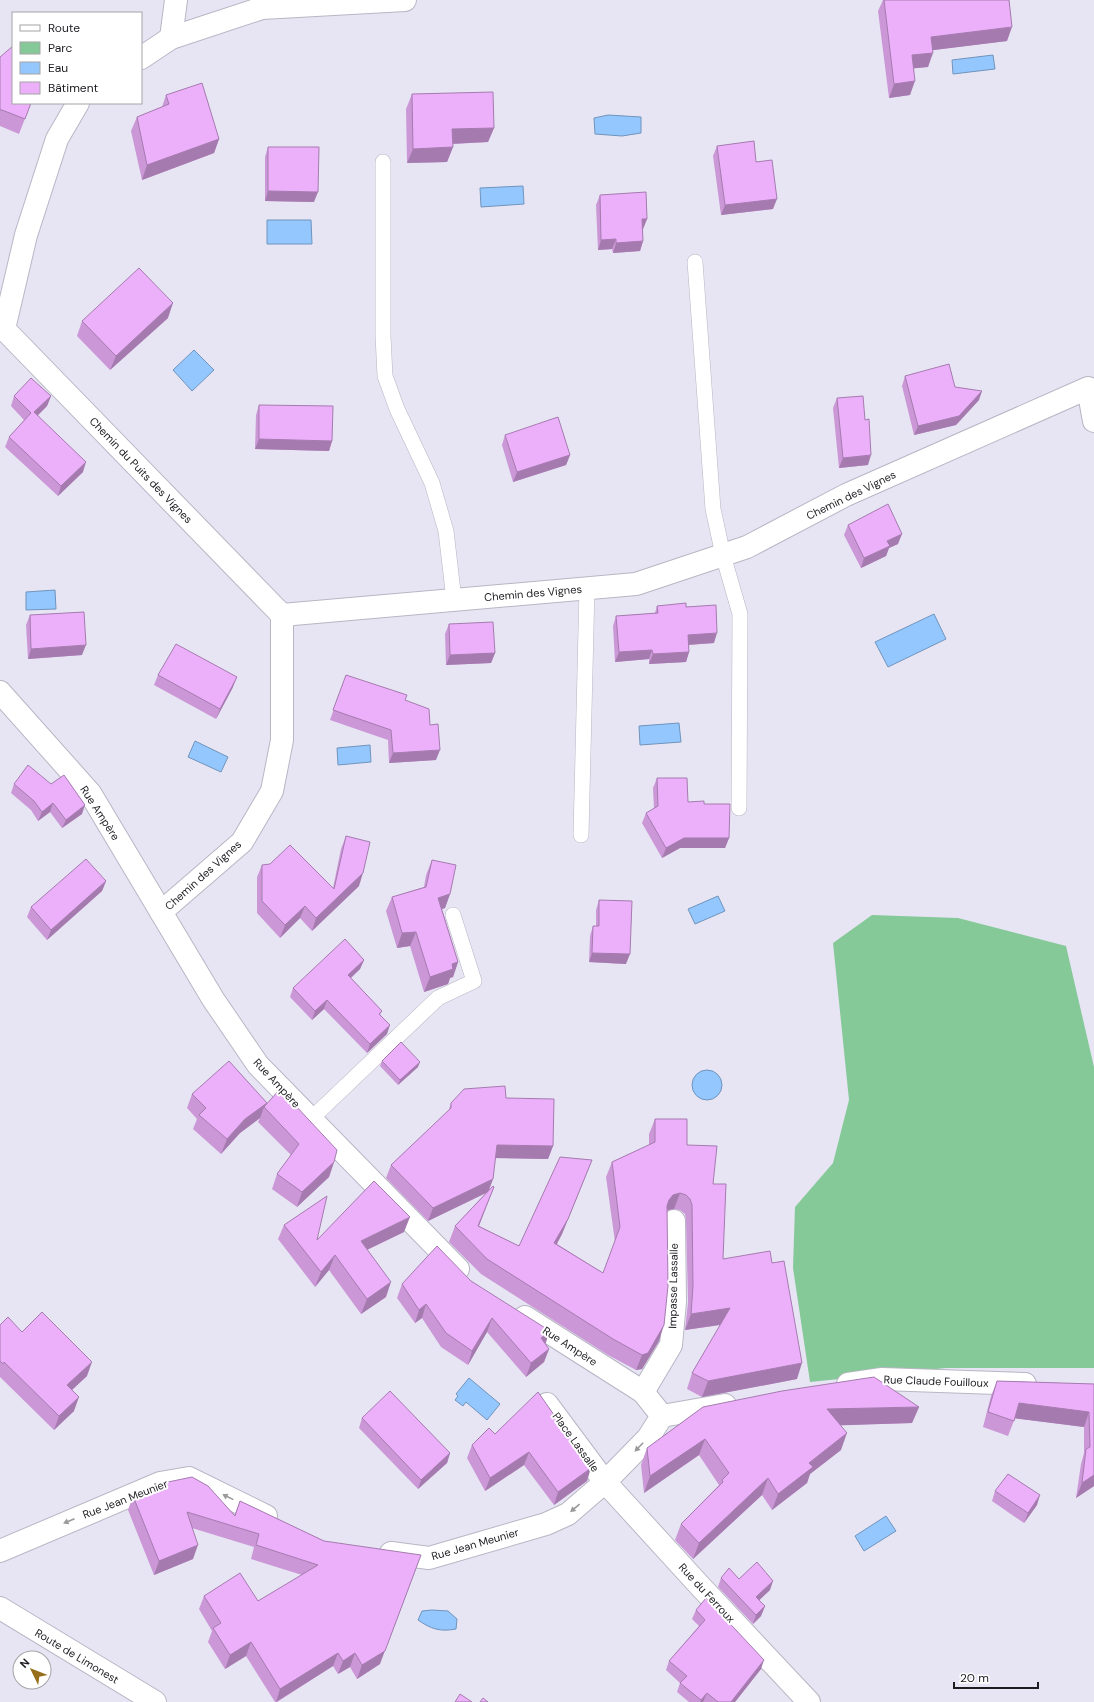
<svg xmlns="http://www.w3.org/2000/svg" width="1094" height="1702" font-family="'DM Sans',sans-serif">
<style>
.green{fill:#86c998}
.water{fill:#93c7fe;stroke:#7094bc}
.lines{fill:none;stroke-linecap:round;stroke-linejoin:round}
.service-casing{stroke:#b8b6c4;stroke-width:16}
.minor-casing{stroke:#b8b6c4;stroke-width:24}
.tertiary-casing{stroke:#b8b6c4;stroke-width:24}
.service{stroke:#fff;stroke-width:15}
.minor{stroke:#fff;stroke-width:22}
.tertiary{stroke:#fff;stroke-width:22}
.wall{fill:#cb97d7}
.shaded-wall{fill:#a57baf}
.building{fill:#ecb0fa;stroke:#a57baf}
.oneway{fill:#99999b}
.labels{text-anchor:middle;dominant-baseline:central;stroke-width:4;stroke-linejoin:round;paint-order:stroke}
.street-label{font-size:11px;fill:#1d1c21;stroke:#fff}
</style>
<rect width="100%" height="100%" fill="#e7e5f4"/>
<polygon class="green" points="872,915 958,918 1066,946 1094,1067 1094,1368 946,1368 810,1382 793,1268 795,1207 833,1163 849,1100 833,943"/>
<g class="water">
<polygon points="993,55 995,69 953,74 952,60"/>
<polygon points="608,115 641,117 641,133 622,136 595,134 594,118"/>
<polygon points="523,186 524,204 481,207 480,188"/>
<polygon points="267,220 311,220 312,244 267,244"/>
<polygon points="194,350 214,370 192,391 173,370"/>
<polygon points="55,590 56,609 26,610 26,592"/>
<polygon points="934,614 946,639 888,667 875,642"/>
<polygon points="679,723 681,742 640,745 639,726"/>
<polygon points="195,741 228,757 221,772 188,757"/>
<polygon points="370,745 371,762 338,765 337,748"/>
<polygon points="718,896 725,911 695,924 688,909"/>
<circle cx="707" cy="1085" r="15"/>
<polygon points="469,1378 500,1404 487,1420 466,1402 463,1406 455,1400 458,1396 456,1394"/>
<polygon points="886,1516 896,1531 864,1551 855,1536"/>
<path d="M432,1610l16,1 9,8 -1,10c-16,3 -25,0 -38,-9l4,-9z"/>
</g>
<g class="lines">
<defs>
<g id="service">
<polyline points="383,162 383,336 385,376 397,409 432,483 446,531 454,600"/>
<polyline points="695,262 713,509 723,555 740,614 739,808"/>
<polyline points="581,835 587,588"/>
<polyline points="311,1119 438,998 474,981 453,915"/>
</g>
<g id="minor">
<polyline points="171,38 176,0"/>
<polyline points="141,58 171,38 262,8 405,0"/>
<polyline points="0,329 4,329 282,615"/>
<polyline points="4,329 26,235 57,139 78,103"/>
<polyline points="282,615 636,584 747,547 846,495 1088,388 1094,421"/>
<polyline points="0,692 90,793 213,999 258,1065 458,1269"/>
<polyline points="161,912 242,842 272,791 282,740 282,615"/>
<polyline points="525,1317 643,1392 662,1416"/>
<polyline points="848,1384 882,1379 1025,1384"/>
<polyline points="643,1392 671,1345 675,1302 674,1221"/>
<polyline points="547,1404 605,1482 700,1586 809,1702"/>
<polyline points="662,1416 725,1405"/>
<polyline points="0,1551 160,1483 189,1478 266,1516"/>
<polyline points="391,1553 429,1558 546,1524 568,1514 605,1482 648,1438 662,1416"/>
</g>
<polyline id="tertiary" points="0,1608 155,1702"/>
</defs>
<use href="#service" class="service-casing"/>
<use href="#minor" class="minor-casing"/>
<use href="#tertiary" class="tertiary-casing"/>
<use href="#service" class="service"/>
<use href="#minor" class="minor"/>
<use href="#tertiary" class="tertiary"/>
</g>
<g class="wall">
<polygon points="883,0 1009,0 1007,41 933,50 928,67 914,68 910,95 889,98 878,11"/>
<polygon points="0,57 13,103 31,103 19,134 0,126"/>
<polygon points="412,94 494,128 488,142 453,144 453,147 447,162 407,163 406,109"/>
<polygon points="166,95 219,139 214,153 142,180 131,131 137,117 162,107"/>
<polygon points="717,146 756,162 773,209 721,215 713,156"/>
<polygon points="268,147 314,202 265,201 265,157"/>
<polygon points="600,195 647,219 643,229 643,241 640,251 613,253 612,249 598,250 596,205"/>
<polygon points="168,318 110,370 77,336 82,321"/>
<polygon points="905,376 955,387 979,400 956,425 914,435 902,386"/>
<polygon points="14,396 51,396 47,406 38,415 83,472 58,496 5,447 9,437 24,420 11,406"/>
<polygon points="837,398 865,420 868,465 839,468 833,408"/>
<polygon points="259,405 332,441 329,451 255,449 256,415"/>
<polygon points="505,435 570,455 566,465 513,482 502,445"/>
<polygon points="848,525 898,544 889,548 886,556 861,568 844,535"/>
<polygon points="657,606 686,607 714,643 689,645 689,652 686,662 649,664 649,659 615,662 613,626 616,616 655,613"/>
<polygon points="30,615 82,655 28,659 26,625"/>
<polygon points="449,624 495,653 491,663 446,665 445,634"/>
<polygon points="158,675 233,687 216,719 154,685"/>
<polygon points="346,675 405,700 430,725 436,760 389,763 388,740 330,720"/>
<polygon points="657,778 688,802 704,804 729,838 725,848 680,848 662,858 642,823 646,813 654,809 653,788"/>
<polygon points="14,784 82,814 62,828 50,812 38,821 31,810 11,793"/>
<polygon points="346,836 359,886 312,931 300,918 280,938 257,913 257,877 262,865 333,888 341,849"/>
<polygon points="432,860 450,894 445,908 442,909 458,962 453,977 450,978 448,984 424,992 410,946 397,948 386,911 392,897 424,887 426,875"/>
<polygon points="106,881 102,891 47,940 27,917 31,907"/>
<polygon points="599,900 626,964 589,962 590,936 593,926 596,926 596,910"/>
<polygon points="364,960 360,969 351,978 382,1011 380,1015 387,1034 367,1053 324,1009 312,1020 290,997 293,988"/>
<polygon points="382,1061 418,1067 398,1085 380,1066"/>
<polygon points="192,1094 266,1105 334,1162 329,1177 297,1207 272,1189 277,1174 291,1155 258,1122 260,1118 240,1133 221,1154 193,1129 197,1119 187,1108"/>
<polygon points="506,1098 553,1146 548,1159 495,1158 493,1179 489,1190 494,1187 479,1226 519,1246 586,1175 562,1234 557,1244 603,1273 615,1242 606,1177 612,1162 649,1145 649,1134 655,1119 687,1145 713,1184 723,1259 797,1379 702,1397 687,1389 692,1373 721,1325 685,1330 688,1302 686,1221 685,1214 680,1210 674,1209 667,1211 659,1341 642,1369 636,1370 608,1355 481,1274 449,1242 455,1226 486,1193 428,1221 386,1178 391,1165 448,1112 451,1103"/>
<polygon points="284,1225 317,1240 404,1232 367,1250 386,1297 361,1314 329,1270 315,1287 278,1239"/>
<polygon points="471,1281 545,1344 549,1349 544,1362 526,1377 487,1332 468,1365 441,1347 422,1318 415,1323 397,1298 402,1284"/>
<polygon points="0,1325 22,1332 87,1376 72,1390 74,1411 54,1430 0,1377"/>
<polygon points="997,1381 1094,1384 1094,1486 1076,1498 1081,1464 1084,1453 1084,1427 1015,1418 1008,1436 983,1427 991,1396"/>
<polygon points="703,1407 919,1407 912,1423 840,1425 841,1450 810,1474 807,1483 772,1510 762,1495 693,1559 675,1540 681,1524 719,1485 699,1455 644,1493 641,1465 647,1448"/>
<polygon points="362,1418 450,1453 447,1463 418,1489 359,1428"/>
<polygon points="495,1434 587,1481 554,1505 524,1465 485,1491 467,1458 472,1445"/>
<polygon points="995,1491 1037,1505 1024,1523 992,1501"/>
<polygon points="133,1496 234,1516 240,1501 324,1541 380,1664 357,1679 350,1667 338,1674 333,1666 277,1702 275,1702 246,1656 225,1669 208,1642 212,1631 199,1609 204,1596 258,1601 302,1575 251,1559 254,1547 192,1528 193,1559 154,1575 128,1510"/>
<polygon points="721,1578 739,1579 770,1590 759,1600 765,1606 761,1616 753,1624 718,1587"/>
<polygon points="696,1610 761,1669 735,1702 689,1702 677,1692 680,1683 666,1670 669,1661 699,1626 692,1619"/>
</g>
<g class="shaded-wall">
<polygon points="1012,27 1007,41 926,51 931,37"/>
<polygon points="933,53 928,67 907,69 912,55"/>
<polygon points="915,81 910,95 889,98 894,84"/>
<polygon points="494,128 488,142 447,144 452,129"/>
<polygon points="219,139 214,153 142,180 147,165"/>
<polygon points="453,147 447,162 407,163 413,149"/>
<polygon points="268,191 318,192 314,202 265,201"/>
<polygon points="777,199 773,209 721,215 725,205"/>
<polygon points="642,219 647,219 643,229 638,229"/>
<polygon points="616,239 612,249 598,250 601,240"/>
<polygon points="643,241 640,251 613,253 616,243"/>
<polygon points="173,303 168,318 110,370 116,356"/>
<polygon points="982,391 979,400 956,425 914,435 918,426"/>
<polygon points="51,396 47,406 31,422 34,412"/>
<polygon points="259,439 332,441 329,451 255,449"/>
<polygon points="570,455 566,465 513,482 517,472"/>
<polygon points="871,455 868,465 839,468 843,458"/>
<polygon points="86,462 83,472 58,496 61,486"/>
<polygon points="902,534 898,544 889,548 886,556 861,568 864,558 887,541"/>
<polygon points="717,633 714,643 685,645 688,635"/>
<polygon points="86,645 82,655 28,659 31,649"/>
<polygon points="652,650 649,659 615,662 619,652"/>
<polygon points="689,652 686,662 649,664 653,654"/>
<polygon points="495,653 491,663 446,665 450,655"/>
<polygon points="237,677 233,687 216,719 220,709"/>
<polygon points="440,750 436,760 389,763 393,753"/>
<polygon points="53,803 50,812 38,821 42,812"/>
<polygon points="85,805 82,814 62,828 66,820"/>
<polygon points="684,838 729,838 725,848 680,848 662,858 666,848"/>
<polygon points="363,873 359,886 312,931 316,918"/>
<polygon points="106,881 102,891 47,940 51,930"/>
<polygon points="450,894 445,908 433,912 438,898"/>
<polygon points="305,906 300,918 280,938 285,925"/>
<polygon points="416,932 410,946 397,948 402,933"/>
<polygon points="592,953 630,954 626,964 589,962"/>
<polygon points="364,960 360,969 344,984 348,975"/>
<polygon points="458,962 453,977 450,978 448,984 424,992 430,977 452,964"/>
<polygon points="327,1000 324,1009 312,1020 315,1011"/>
<polygon points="390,1025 387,1034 367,1053 370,1044"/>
<polygon points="420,1062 418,1067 398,1085 400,1080"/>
<polygon points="267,1103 265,1108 264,1107 260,1118 240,1133 221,1154 227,1139 245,1119"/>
<polygon points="497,1145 553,1146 548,1159 492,1158"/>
<polygon points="592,1160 562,1234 549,1258 554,1243"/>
<polygon points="334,1162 329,1177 297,1207 302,1192"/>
<polygon points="493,1179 488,1192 428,1221 433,1208"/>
<polygon points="494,1187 488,1202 473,1241 478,1226"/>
<polygon points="680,1193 674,1209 667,1210 663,1215 669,1200 673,1195"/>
<polygon points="410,1217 404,1232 356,1255 361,1241"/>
<polygon points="335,1255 329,1270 315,1287 321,1272"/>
<polygon points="391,1282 386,1297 361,1314 367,1299"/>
<polygon points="426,1304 422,1318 415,1323 419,1310"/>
<polygon points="730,1308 725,1324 685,1330 691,1314"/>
<polygon points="492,1318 487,1332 468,1365 472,1351"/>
<polygon points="664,1325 659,1341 642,1369 636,1370 642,1355"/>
<polygon points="550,1331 545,1345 541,1338"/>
<polygon points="549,1349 544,1362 526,1377 531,1363"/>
<polygon points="92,1362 87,1376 62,1399 67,1385"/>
<polygon points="802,1363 797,1379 702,1397 708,1381"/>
<polygon points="79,1397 74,1411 54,1430 59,1416"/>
<polygon points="1019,1403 1089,1412 1084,1427 1013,1418"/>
<polygon points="919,1407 912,1423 821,1426 827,1409"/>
<polygon points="847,1433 841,1450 810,1474 807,1483 772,1510 778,1494 809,1463"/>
<polygon points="705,1439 699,1455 644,1493 650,1476"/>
<polygon points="529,1452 524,1465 485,1491 490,1478"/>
<polygon points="450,1453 447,1463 418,1489 421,1480"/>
<polygon points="591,1468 587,1481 554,1505 558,1492"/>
<polygon points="1094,1475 1094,1486 1076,1498 1082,1483"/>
<polygon points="768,1478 762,1495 693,1559 699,1543"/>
<polygon points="1040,1495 1037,1505 1024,1523 1028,1513"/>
<polygon points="198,1545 193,1559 154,1575 159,1561"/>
<polygon points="421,1555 380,1664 357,1679 362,1665"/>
<polygon points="773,1581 770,1590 753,1606 756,1597"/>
<polygon points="765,1606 761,1616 753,1624 756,1615"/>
<polygon points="251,1642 246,1656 225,1669 230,1655"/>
<polygon points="338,1653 333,1666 276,1702 280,1689"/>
<polygon points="355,1653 350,1667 338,1674 343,1661"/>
<polygon points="764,1660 761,1669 735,1702 731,1702"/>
<polygon points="707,1693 703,1702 700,1702 701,1700"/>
</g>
<g class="building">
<polygon points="884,0 1009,0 1012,27 931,37 933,53 912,55 915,81 894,84"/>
<polygon points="13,46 13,103 31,103 25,119 2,110 0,110 0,57"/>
<polygon points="202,83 219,139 147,165 137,117 169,104 166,95"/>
<polygon points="493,92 494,128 452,129 453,147 413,149 412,94"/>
<polygon points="754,141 756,162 772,160 777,199 725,205 717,146"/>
<polygon points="268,147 319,147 318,192 268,191"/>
<polygon points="646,192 647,219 642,219 643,241 616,243 616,239 601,240 600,195"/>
<polygon points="139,268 173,303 116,356 82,321"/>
<polygon points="949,364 955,387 982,391 959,416 918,426 905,376"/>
<polygon points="31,378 51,396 34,412 86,462 61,486 9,437 31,413 14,396"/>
<polygon points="863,396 865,420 869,419 871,455 843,458 837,398"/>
<polygon points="259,405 333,406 332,441 259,439"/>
<polygon points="558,417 570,455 517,472 505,435"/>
<polygon points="888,504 902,534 887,541 890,546 864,558 848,525"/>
<polygon points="686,603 686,607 716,605 717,633 688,635 689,652 653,654 652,650 619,652 616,616 658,613 657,606"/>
<polygon points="84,612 86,645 31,649 30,615"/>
<polygon points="493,622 495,653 450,655 449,624"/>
<polygon points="176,644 237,677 220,709 158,675"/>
<polygon points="346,675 407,695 405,700 429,709 430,725 438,724 440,750 393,753 391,730 333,710"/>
<polygon points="28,765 51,784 64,775 85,805 66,820 53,803 42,812 34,801 14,784"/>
<polygon points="657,778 687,778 688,802 704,801 704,804 730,804 729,838 684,838 666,848 646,813 658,806"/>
<polygon points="346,836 370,842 363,873 316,918 305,906 285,925 262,901 262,865 270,864 290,845 334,889"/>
<polygon points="86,859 106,881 51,930 31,907"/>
<polygon points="432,860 456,865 450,894 438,898 458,962 452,964 453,969 430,977 416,932 402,933 392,897 426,887"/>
<polygon points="599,900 632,901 630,954 592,953 593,926 599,926"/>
<polygon points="345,939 364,960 348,975 382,1011 379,1014 390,1025 370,1044 327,1000 315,1011 293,988"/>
<polygon points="401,1042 420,1062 400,1080 382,1061"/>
<polygon points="229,1061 267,1103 245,1119 227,1139 199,1115 206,1108 192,1094"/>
<polygon points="505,1086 506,1098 554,1099 553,1146 497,1145 493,1179 433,1208 391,1165 451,1108 451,1103 464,1089"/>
<polygon points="280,1089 337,1150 334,1162 302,1192 277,1174 299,1144 264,1107"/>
<polygon points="655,1119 687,1119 687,1145 717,1146 713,1184 726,1184 723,1259 770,1251 772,1263 784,1261 802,1363 708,1381 692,1373 730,1308 691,1314 693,1286 692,1205 690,1199 686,1195 680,1193 673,1195 669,1200 667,1206 668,1286 664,1325 648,1353 642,1355 613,1339 487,1259 455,1226 493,1186 494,1187 478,1226 519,1246 560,1157 592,1160 568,1219 554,1243 603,1273 620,1227 612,1162 655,1142"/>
<polygon points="374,1181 410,1217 361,1241 391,1282 367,1299 335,1255 321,1272 284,1225 327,1196 317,1240"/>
<polygon points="437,1246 471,1281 550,1331 541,1338 549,1349 531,1363 492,1318 472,1351 446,1333 426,1304 419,1310 402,1284"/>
<polygon points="42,1312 92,1362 67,1385 79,1397 59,1416 4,1362 3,1364 0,1361 0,1325 8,1317 22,1332"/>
<polygon points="874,1377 919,1407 827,1409 847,1433 809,1463 813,1467 778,1494 768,1478 699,1543 681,1524 723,1482 722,1480 729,1473 705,1439 650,1476 647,1448 703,1407 782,1391"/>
<polygon points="997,1381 1094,1384 1094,1475 1082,1483 1086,1449 1090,1447 1089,1412 1019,1403 1014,1421 988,1412"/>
<polygon points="390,1391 450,1453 421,1480 362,1418"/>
<polygon points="538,1392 591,1468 558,1492 529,1452 490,1478 472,1445 489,1428 495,1434"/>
<polygon points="1008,1474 1040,1495 1028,1513 995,1491"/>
<polygon points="192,1477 208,1486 235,1516 240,1501 324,1541 421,1555 385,1651 362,1665 355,1653 343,1661 338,1653 280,1689 251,1642 230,1655 213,1628 221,1623 204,1596 240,1573 258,1601 318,1565 256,1545 259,1534 187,1512 198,1545 159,1561 133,1496 168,1482"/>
<polygon points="757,1562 773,1581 756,1597 765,1606 756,1615 721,1578 729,1568 739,1579"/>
<polygon points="706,1598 764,1660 731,1702 718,1702 707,1693 701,1700 680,1683 687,1676 669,1661 705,1620 696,1610"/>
<polygon points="460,1694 472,1702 455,1702"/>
<polygon points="483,1698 488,1702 480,1702"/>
</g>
<defs><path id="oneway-solid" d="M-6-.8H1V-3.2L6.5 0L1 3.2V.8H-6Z"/></defs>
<g class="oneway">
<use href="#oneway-solid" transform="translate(639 1447) rotate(134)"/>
<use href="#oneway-solid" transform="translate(228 1497) rotate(-154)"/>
<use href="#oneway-solid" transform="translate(575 1508) rotate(140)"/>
<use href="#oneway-solid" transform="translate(69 1521) rotate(157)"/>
</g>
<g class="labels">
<g class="street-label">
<text transform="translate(141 470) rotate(46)">Chemin du Puits des Vignes</text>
<text transform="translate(851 495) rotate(-26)">Chemin des Vignes</text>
<text transform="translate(533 593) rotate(-5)">Chemin des Vignes</text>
<text transform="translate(100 813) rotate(57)">Rue Ampère</text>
<text transform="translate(203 875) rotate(-42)">Chemin des Vignes</text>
<text transform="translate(277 1083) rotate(47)">Rue Ampère</text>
<text transform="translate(673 1286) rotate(-89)">Impasse Lassalle</text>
<text transform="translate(570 1346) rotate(33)">Rue Ampère</text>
<text transform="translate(936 1381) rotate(2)">Rue Claude Fouilloux</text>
<text transform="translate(576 1442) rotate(54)">Place Lassalle</text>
<text transform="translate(125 1499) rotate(-21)">Rue Jean Meunier</text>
<text transform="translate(475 1544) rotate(-16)">Rue Jean Meunier</text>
<text transform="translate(707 1593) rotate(47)">Rue du Ferroux</text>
<text transform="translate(77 1656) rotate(31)">Route de Limonest</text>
</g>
</g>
<rect x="12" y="12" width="130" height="92" fill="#ffffff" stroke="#a5a4a6"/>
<rect x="20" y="25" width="20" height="6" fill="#ffffff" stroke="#a5a4a6"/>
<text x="48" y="32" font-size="12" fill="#1d1c21">Route</text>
<rect x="20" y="42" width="20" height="12" fill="#86c998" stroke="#a5a4a6"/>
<text x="48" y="52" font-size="12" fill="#1d1c21">Parc</text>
<rect x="20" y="62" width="20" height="12" fill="#93c7fe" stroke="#a5a4a6"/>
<text x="48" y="72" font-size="12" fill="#1d1c21">Eau</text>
<rect x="20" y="82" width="20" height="12" fill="#ecb0fa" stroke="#a5a4a6"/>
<text x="48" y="92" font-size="12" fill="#1d1c21">Bâtiment</text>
<g transform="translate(32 1670) rotate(313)"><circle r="19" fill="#ffffff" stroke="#a5a4a6"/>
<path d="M0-3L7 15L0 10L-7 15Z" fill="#976e1a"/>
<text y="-6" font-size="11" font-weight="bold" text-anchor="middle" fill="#1d1c21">N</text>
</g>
<path d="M954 1682v6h84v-6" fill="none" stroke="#1d1c21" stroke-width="2"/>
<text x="960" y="1682" font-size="12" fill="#1d1c21" stroke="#ffffff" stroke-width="3" paint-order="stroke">20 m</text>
</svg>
